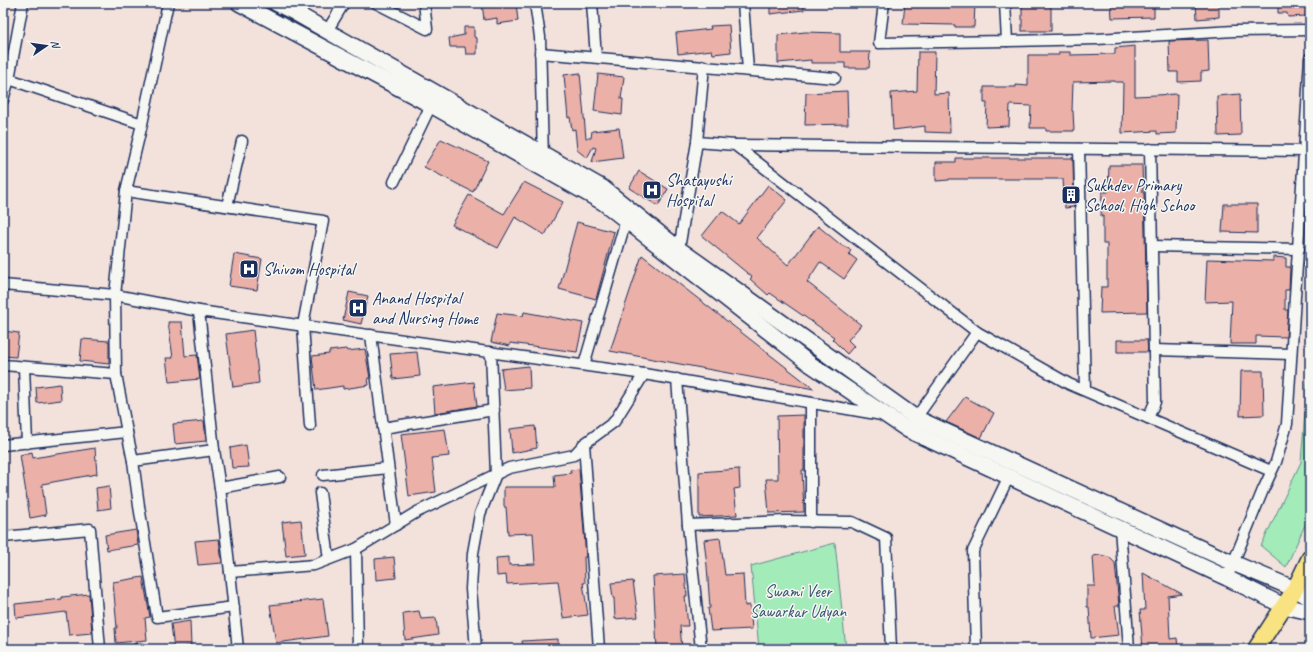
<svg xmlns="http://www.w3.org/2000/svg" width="1313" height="652" font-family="Caveat,sans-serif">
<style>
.green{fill:#a3ebb9;stroke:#5f8d8c}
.building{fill:#ebb0a7;stroke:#1b2f5e}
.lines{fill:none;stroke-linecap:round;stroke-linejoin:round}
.street-casing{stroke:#1b2f5e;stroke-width:13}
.secondary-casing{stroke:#1b2f5e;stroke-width:18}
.primary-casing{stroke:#1b2f5e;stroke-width:19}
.street{stroke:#f6f6f2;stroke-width:10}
.secondary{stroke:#f6f6f2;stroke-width:15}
.primary{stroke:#f8e281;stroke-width:16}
.labels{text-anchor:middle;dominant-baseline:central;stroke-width:3;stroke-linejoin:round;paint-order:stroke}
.poi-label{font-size:17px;fill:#1b2f5e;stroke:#f6f6f2;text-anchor:start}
.park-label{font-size:17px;fill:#365570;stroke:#f6f6f2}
</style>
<rect width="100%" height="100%" fill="#f3e1dc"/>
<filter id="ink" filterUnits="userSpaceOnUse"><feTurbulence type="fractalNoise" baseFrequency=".025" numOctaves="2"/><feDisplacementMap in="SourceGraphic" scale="8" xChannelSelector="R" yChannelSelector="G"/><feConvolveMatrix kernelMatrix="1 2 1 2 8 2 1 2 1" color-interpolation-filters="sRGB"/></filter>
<g filter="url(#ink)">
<g class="green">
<polygon points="1310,349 1310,514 1286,567 1261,546 1301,462"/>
<polygon points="835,543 846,649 759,649 751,566"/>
</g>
<g class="building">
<polygon points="482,3 516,3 518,21 497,24 497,18 484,20"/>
<polygon points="770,3 804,3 804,10 770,14"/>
<polygon points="905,3 975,3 974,27 955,27 955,25 903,24"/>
<polygon points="1111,3 1154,3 1154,17 1112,18"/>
<polygon points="1196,3 1219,3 1219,17 1197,19"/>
<polygon points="1278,3 1310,3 1310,11 1306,12 1306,16 1288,17 1287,13 1278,13"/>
<rect x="1022" y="5" width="29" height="26"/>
<polygon points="729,25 731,52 713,54 712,50 678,54 676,33 711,29 710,26"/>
<polygon points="464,27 474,27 474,37 477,38 477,54 466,54 465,47 450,47 449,38 464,35"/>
<polygon points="805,32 840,33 840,52 870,52 869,68 845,68 845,63 811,63 811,60 778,63 778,35"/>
<polygon points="1208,40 1209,71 1201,72 1201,81 1178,82 1178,72 1170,72 1169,41"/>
<polygon points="1135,46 1135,96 1177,94 1176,133 1157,134 1157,131 1122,133 1123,82 1115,82 1115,81 1073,82 1072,111 1073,111 1074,131 1046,131 1046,128 1030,128 1031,106 1010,105 1009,126 986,127 987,103 984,103 984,87 1016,87 1016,85 1028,86 1028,55 1059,55 1059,52 1070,52 1070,55 1115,54 1115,48"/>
<polygon points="918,52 935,52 934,94 949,93 950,133 925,132 925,126 893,130 891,93 917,91"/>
<polygon points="580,73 586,138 591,138 592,131 619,128 623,158 592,162 596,148 593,147 587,158 577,150 575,129 572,130 570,117 568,118 564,75"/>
<polygon points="598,74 624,77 621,99 623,99 622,115 594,111"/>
<polygon points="847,91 848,124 805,125 806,93"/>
<polygon points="1240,94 1241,135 1218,136 1217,96"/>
<polygon points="441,139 488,161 473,192 424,167"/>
<polygon points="956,158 1073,158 1074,207 1065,208 1063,179 949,179 949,180 936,181 936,162 956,162"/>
<polygon points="1109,165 1142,165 1143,193 1144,193 1147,312 1100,313 1101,287 1107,287 1107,244 1103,244 1103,216 1101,216 1102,192 1108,192"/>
<polygon points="639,171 668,189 658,206 629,188"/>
<polygon points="524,182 563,202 545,235 515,217 498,248 452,225 469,195 504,214"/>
<polygon points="768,185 787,200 757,238 788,265 818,226 841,245 851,250 849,254 857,260 844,279 820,262 807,282 861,325 848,340 854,346 847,354 832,339 834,337 770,293 768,295 750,279 752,277 702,236 722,211 739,224"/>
<polygon points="1224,204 1257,204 1257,233 1222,232"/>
<polygon points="577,222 614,232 596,299 559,289"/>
<polygon points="234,254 262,259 257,290 229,286"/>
<polygon points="642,255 814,389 610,351"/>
<polygon points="1273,257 1286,258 1286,267 1290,267 1289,290 1285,290 1285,310 1288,310 1286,337 1256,336 1256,344 1230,344 1232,301 1205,302 1207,259 1273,261"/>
<polygon points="349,292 368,296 361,324 343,320"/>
<polygon points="524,312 583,323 577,352 510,343 510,346 491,342 497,313 523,316"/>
<polygon points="168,322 182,322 185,356 197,355 200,379 169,382 166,358 173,358"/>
<polygon points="253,330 259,383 233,387 226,334"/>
<polygon points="3,331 19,333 16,357 3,356"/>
<polygon points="82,339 109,341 109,364 80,361"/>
<polygon points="1117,340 1147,340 1148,352 1117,352"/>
<polygon points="346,349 347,351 365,349 370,378 368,378 369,385 343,389 343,386 316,390 312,356 329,354 329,351"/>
<polygon points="417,352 420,376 393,379 390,354"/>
<polygon points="529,366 530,388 504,390 501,369"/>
<polygon points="1241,371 1263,371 1264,415 1240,416"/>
<polygon points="474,382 477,406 435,413 433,387"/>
<polygon points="60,384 61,400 37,403 36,387"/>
<polygon points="965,397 994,413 981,438 946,422"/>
<polygon points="804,415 804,470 802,470 804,512 769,513 766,479 778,479 777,416"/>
<polygon points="204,421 206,441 175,444 173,424"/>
<polygon points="535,426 537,448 512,453 510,429"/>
<polygon points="445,429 449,456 432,458 436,492 409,496 401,434"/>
<polygon points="246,445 249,467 232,468 230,448"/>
<polygon points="95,448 97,474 42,484 46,515 30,518 20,455 32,452 33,458"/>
<polygon points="579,469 586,557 584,557 585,583 583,583 588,615 563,618 558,581 507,584 506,575 497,576 496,558 509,557 509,565 535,564 533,533 508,534 506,507 504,507 504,487 555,487 554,475 571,473 570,470"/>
<polygon points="739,469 740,488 734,489 737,515 699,517 699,472"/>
<polygon points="109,486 111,508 98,510 96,488"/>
<polygon points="301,520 305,554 286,556 282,522"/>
<polygon points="136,530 138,545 107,550 105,535"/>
<polygon points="720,538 725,575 743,574 745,606 750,605 752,629 711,631 708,608 710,608 707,566 704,540"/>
<polygon points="219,539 222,563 198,565 195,541"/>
<polygon points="1100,555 1109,557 1115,563 1119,606 1115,606 1119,635 1091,638 1089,607 1087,607 1087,586 1095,586 1093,556"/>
<polygon points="394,557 396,578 376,580 375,559"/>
<polygon points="1143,573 1182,594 1168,596 1170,639 1177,638 1178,649 1143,649 1140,610 1145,610"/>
<polygon points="685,574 687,596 685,596 688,626 680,626 682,649 657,649 653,576"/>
<polygon points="143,577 150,617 145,618 147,640 116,643 115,628 117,628 113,582"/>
<polygon points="633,581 638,617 615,619 614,598 613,598 611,583"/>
<polygon points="89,594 92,633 69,635 66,612 16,618 15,604 62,599 62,597"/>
<polygon points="323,599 328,636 276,643 270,605"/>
<polygon points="419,611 421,619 436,618 438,635 405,640 403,613"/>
<polygon points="190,621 191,646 174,649 171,624"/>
<polygon points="558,639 558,649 523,649 522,641"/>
</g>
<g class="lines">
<defs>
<g id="street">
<polyline points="376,3 427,29 424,3"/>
<polyline points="535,3 540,37 543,159"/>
<polyline points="592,3 596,57"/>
<polyline points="743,3 748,70"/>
<polyline points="884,3 879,43 1007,41 1005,3"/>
<polyline points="327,31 344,3"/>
<polyline points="1007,41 1097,39 1234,31 1310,30"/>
<polyline points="540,53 835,78"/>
<polyline points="9,79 23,3"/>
<polyline points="3,100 9,79 142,124 126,191 323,221 303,325 310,426"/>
<polyline points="142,124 168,3"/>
<polyline points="697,142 704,66"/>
<polyline points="735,145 1304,151"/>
<polyline points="1079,149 1085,390"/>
<polyline points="394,182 431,105"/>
<polyline points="126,191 115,295 199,311 644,374 882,415"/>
<polyline points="227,206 242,141"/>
<polyline points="1152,246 1299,249"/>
<polyline points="679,249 697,142 735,145 977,332 1069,384 1271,471"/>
<polyline points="3,285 115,295 116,374 3,365"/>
<polyline points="199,311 214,450 220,488 230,572 314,565 356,549 417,512 509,468 574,455 584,444 614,422 644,374"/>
<polyline points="371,335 396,525"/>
<polyline points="1154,350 1291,354"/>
<polyline points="584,365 626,220"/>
<polyline points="24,367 27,443"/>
<polyline points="677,379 688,525 701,649"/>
<polyline points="811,403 811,522"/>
<polyline points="1148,418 1155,402 1150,149"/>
<polyline points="913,422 977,332"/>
<polyline points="383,428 494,410"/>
<polyline points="127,432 133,461 139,506 157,617 234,607"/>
<polyline points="584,444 599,649"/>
<polyline points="3,445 127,432 116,374"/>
<polyline points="133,461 214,450"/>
<polyline points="323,475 388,468"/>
<polyline points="220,488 280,477"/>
<polyline points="320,493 329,559"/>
<polyline points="688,525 785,521 852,522 886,538 891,649"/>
<polyline points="1120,528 1129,649"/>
<polyline points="3,537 90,529 100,649"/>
<polyline points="356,549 358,649"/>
<polyline points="230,572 238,649"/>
<polyline points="1227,578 1263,490 1276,462 1287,424 1310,58"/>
<polyline points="137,649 140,649"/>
<polyline points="476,649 471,589 473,553 480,514 496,474 491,352"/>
<polyline points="976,649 973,551 1009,476"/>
</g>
<g id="secondary">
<polyline points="239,3 431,105 604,203 810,364 908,430 1227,578 1284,606 1310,612"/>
<polyline points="276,3 292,11 603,188 679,249 916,418 1233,563 1295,589 1310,598"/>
</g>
<polyline id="primary" points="1256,649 1295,589 1310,558"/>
</defs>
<use href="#street" class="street-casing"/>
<use href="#secondary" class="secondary-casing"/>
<use href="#primary" class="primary-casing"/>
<use href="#street" class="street"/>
<use href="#secondary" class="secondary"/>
<use href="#primary" class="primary"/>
</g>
</g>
<defs>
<symbol id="hospital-square" viewBox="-11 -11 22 22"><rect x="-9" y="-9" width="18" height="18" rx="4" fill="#1b2f5e" stroke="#f6f6f2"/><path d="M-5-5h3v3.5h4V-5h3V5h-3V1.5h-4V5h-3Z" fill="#fff"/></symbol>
<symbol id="building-square" viewBox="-11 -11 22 22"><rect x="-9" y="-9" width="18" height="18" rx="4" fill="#1b2f5e" stroke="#f6f6f2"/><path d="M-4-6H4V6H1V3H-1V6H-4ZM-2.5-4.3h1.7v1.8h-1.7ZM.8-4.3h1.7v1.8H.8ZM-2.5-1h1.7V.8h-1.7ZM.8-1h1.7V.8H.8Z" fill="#fff"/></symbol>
</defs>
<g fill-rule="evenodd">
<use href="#hospital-square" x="641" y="179" width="22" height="22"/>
<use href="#building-square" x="1060" y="184" width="22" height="22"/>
<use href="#hospital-square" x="238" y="258" width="22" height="22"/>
<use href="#hospital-square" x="347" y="297" width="22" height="22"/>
</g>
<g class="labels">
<g class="poi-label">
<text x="666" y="180">Shatayushi<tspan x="666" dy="20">Hospital</tspan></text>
<text x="1085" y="185">Sukhdev Primary<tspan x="1085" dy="20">School, High Schoo</tspan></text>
<text x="263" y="269">Shivom Hospital</text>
<text x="372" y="298">Anand Hospital<tspan x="372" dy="20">and Nursing Home</tspan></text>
</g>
<g class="park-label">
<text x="798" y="591">Swami Veer<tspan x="798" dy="20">Sawarkar Udyan</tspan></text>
</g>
</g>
<rect width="1313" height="652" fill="none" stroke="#f6f6f2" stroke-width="16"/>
<rect x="8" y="8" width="1297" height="636" fill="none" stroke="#1b2f5e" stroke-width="1.5" filter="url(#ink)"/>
<g transform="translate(46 46) rotate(77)" stroke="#f6f6f2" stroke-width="3" paint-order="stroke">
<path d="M0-3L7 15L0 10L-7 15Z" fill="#1b2f5e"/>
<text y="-6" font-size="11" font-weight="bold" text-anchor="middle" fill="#1b2f5e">N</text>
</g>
</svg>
